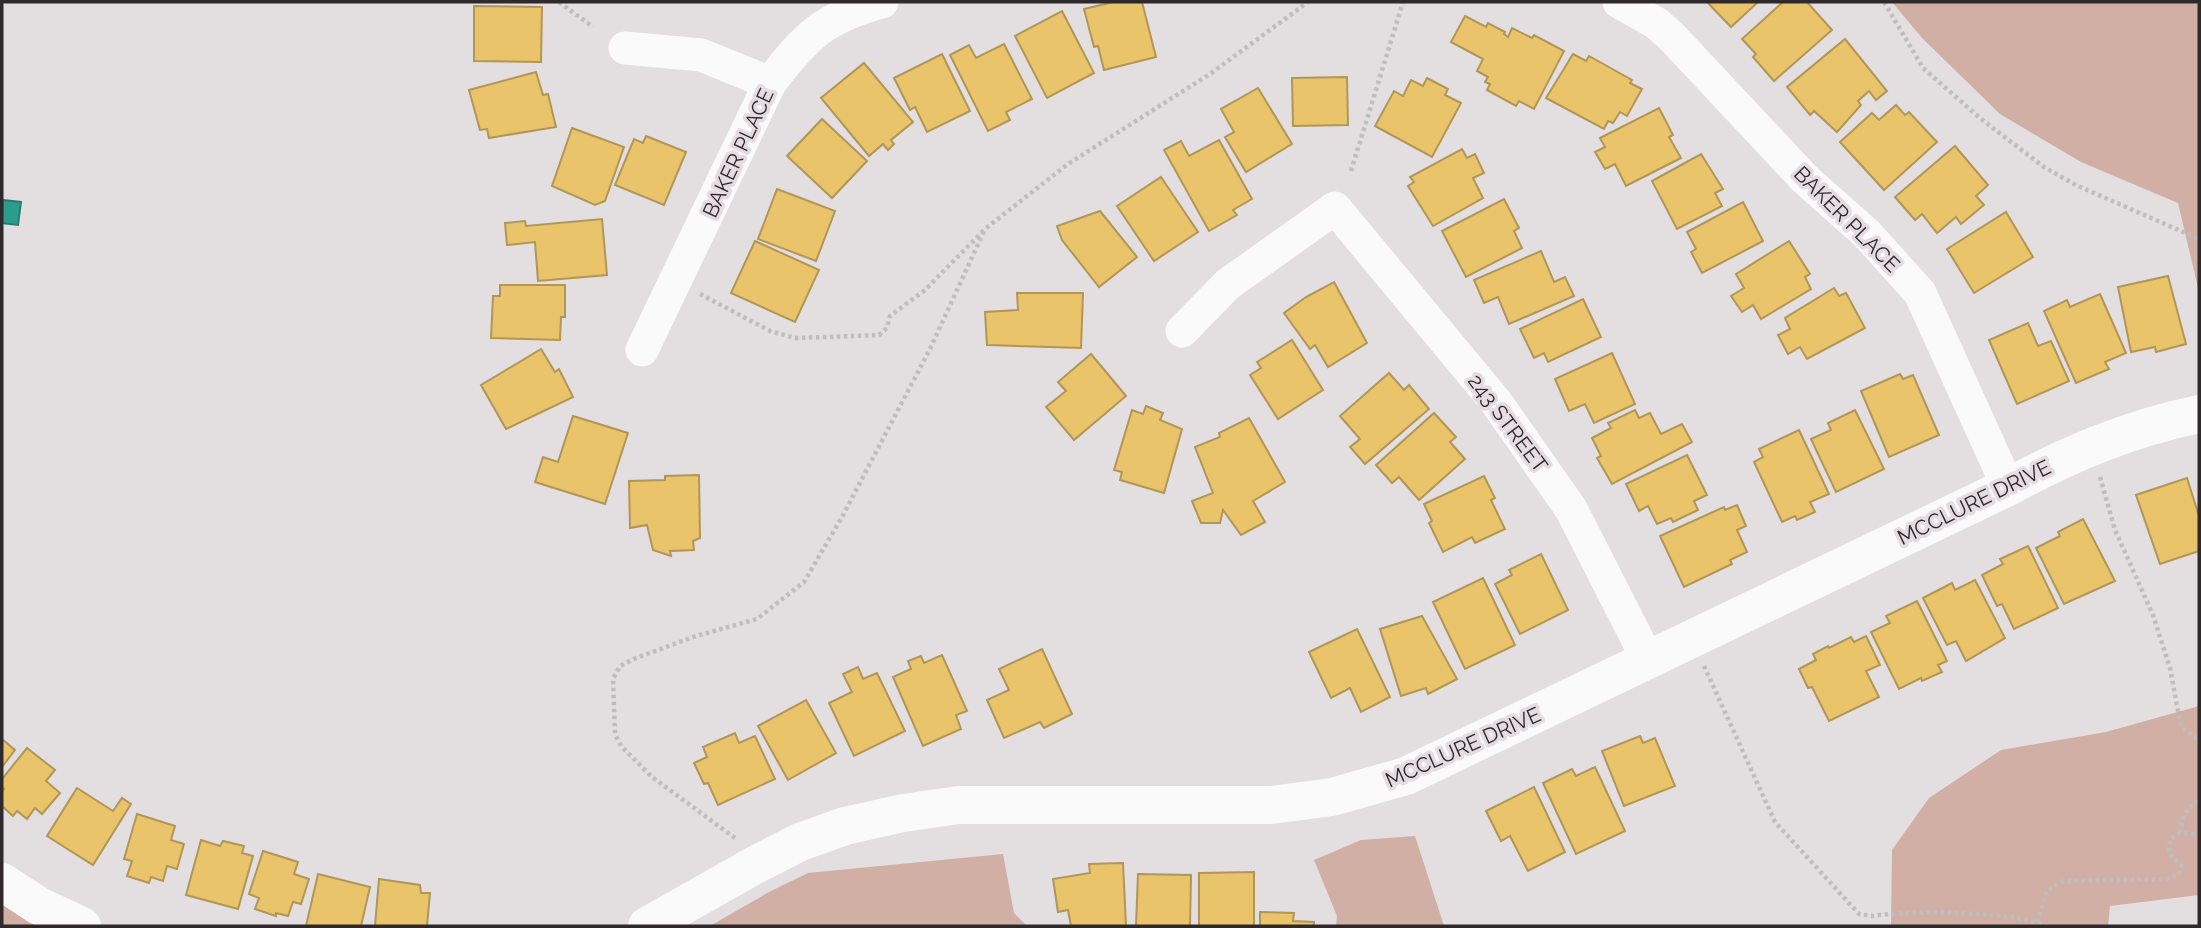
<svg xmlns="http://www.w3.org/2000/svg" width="2201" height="928" font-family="Raleway,sans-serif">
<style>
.forest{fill:#d1afa5}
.homes{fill:#e9c46a;stroke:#b19657;stroke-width:2}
.schools{fill:#2a9d8f;stroke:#2b7a71;stroke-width:2}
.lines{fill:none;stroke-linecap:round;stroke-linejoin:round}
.path{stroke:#bfbebe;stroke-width:4.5;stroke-dasharray:3.5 3.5;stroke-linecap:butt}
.street{stroke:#fbfafa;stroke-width:33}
.secondary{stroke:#fbfafa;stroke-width:38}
.labels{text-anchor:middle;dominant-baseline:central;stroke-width:7;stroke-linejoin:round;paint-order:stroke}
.street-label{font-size:21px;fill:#2e2a2c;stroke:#e6dbe0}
</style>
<rect width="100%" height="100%" fill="#e3dee0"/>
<g class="forest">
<polygon points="1892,2 2199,2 2199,292 2178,203 2081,162 2000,114 1922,38"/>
<polygon points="2199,706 2199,895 2110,906 2108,926 1891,926 1892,850 1929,798 2001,750 2106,732"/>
<polygon points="1415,836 1444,926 1336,926 1337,916 1314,860 1361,840"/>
<polygon points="1003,854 1014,913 1027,926 710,926 769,892 808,873"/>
<polygon points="2,882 82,926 2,926"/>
</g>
<g class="homes">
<polygon points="1113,2 1142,2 1156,57 1104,70 1098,46 1094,47 1084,9"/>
<polygon points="1707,2 1758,2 1731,27"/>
<polygon points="1783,2 1807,2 1832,30 1774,81 1753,57 1756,54 1742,39"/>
<polygon points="474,6 542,7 541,62 474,61"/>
<polygon points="1062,11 1094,73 1047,98 1015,36"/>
<polygon points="1465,16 1486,27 1488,23 1505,32 1504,34 1508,37 1512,28 1532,38 1534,35 1564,51 1534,109 1519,101 1516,106 1487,90 1490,84 1485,82 1488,77 1477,71 1483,59 1451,42"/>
<polygon points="1845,39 1887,91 1876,100 1869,91 1858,101 1861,105 1837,132 1814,111 1810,115 1787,87"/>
<polygon points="1004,44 1032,99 1006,112 1010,120 988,131 950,55 969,45 976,58"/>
<polygon points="942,54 970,111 927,132 915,107 910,110 894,78"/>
<polygon points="1573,54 1586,61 1589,56 1632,80 1630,83 1642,89 1627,116 1620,112 1613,123 1608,121 1604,129 1546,98"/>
<polygon points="864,63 913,122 891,140 894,144 888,150 883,144 869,156 821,98"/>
<polygon points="536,72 543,95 548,94 556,127 489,138 487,129 480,130 469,90"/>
<polygon points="1347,77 1348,125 1293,126 1292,78"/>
<polygon points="1427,78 1448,89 1445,95 1461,103 1432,157 1375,126 1394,91 1403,96 1411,80 1423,86"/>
<polygon points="1258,88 1292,144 1246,172 1225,137 1234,132 1221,109"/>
<polygon points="1896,105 1905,115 1909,112 1937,142 1884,190 1840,142 1872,113 1879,120"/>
<polygon points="1659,108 1673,135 1669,137 1681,158 1626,186 1615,164 1605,169 1595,152 1605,147 1600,138"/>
<polygon points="822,119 867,161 832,198 787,156"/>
<polygon points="572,128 624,147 605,201 595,205 552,186"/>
<polygon points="646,136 686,152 664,205 615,185 634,139 643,143"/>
<polygon points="1219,140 1252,199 1233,210 1237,215 1209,231 1164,150 1181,141 1189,156"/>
<polygon points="1955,146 1988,185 1976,196 1984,205 1961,224 1956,217 1937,233 1922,214 1915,220 1895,197"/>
<polygon points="1462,149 1467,158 1475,154 1484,173 1473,178 1483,198 1433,226 1408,186 1414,182 1410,177"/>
<polygon points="1701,154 1723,189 1715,193 1722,206 1677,229 1652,181"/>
<polygon points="1161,177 1198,232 1154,261 1117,206"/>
<polygon points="777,189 835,211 816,261 758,239"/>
<polygon points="1504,199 1519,228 1514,231 1522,248 1466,277 1442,231"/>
<polygon points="1743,202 1763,241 1702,273 1691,252 1696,249 1687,232"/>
<polygon points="1100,211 1137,257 1099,287 1062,240 1057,226"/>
<polygon points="2006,212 2033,257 1974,293 1947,249"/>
<polygon points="602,219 607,275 538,281 535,242 507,245 505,223 525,221 526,226"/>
<polygon points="755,241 819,270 795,322 731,293"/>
<polygon points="1789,241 1810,274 1805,277 1811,289 1761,319 1753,305 1742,312 1731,296 1744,288 1736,274"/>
<polygon points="1541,251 1554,282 1565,277 1574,296 1509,324 1498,297 1484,303 1474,280"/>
<polygon points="2168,276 2186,344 2156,352 2155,347 2131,352 2118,287"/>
<polygon points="1334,282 1367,343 1328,367 1315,345 1310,349 1284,313 1306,297"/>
<polygon points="500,285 565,285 565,317 561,317 560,340 491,338 493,296 500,296"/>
<polygon points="1834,288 1839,296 1846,293 1865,328 1807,359 1800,347 1788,354 1778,335 1790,329 1785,318"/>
<polygon points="1017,293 1083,293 1081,348 987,345 985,312 1018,310"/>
<polygon points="2100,294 2126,353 2105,362 2109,369 2076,383 2044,311 2067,300 2070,307"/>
<polygon points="1583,299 1601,337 1548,362 1544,353 1534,358 1520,329"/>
<polygon points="2028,323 2038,346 2051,341 2069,381 2017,404 1989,340"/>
<polygon points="1292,340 1323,390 1278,419 1250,375 1261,368 1257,362"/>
<polygon points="541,349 555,372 559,369 573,397 506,429 481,385"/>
<polygon points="1612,353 1635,404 1594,423 1585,404 1569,411 1555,379"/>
<polygon points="1091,354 1126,396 1074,440 1046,407 1066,391 1058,382"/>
<polygon points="1389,373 1404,390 1409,385 1429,409 1365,464 1350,447 1360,439 1340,416"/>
<polygon points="1900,374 1903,379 1913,375 1939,435 1889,457 1861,391"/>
<polygon points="1146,406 1163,413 1160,420 1182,429 1164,493 1120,480 1122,472 1114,470 1132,410 1143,414"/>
<polygon points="1635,410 1639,418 1650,413 1661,434 1682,424 1692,442 1612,484 1597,458 1601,456 1592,438 1611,428 1608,423"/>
<polygon points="1855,410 1884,469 1836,492 1811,439 1831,430 1828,423"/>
<polygon points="1434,413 1456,437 1450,442 1465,459 1419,500 1399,477 1392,483 1376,465"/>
<polygon points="573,416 628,433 605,504 535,482 543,457 558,462"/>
<polygon points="1249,418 1285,482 1253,501 1265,522 1241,535 1223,510 1220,523 1201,523 1192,501 1213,493 1195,447 1220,437 1219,433"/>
<polygon points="1799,430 1829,494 1810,502 1815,512 1797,520 1795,516 1782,522 1754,462 1763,457 1759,449"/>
<polygon points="1687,455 1707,495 1694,501 1698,510 1673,522 1671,518 1657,524 1648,506 1639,511 1626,484"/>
<polygon points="699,475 700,538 693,541 694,550 670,551 671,556 653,550 647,525 630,528 629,481 665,480 665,476"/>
<polygon points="1484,476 1495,498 1491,500 1505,529 1475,543 1472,537 1443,552 1429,523 1432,521 1424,504"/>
<polygon points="2187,478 2199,516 2199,551 2160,564 2136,495"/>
<polygon points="1737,505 1746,526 1737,530 1747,552 1730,560 1732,564 1684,587 1660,536 1724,507 1725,510"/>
<polygon points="2083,519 2115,581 2064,604 2036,548 2060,536 2058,532"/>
<polygon points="2028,546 2058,608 2014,629 2002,604 1997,606 1982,575 2003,564 2000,559"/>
<polygon points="1541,554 1568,610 1520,634 1495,584 1512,575 1509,570"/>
<polygon points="1483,578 1515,645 1465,669 1433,602"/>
<polygon points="1975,580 2005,638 1966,661 1956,641 1947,645 1923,598 1952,583 1955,590"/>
<polygon points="1917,601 1947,661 1938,665 1942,672 1922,681 1921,678 1899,689 1871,632 1890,623 1886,616"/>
<polygon points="1422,616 1457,679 1428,694 1426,688 1401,696 1380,629"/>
<polygon points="1357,629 1390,697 1361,712 1350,688 1331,698 1309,652"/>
<polygon points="1866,636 1880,665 1866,671 1879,697 1829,721 1812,687 1808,688 1799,669 1816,660 1813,654 1828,646 1829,648 1851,637 1854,642"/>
<polygon points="1042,649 1072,714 1044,728 1040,722 1004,738 987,700 1009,690 999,669"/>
<polygon points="942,655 967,711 956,715 961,729 923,746 893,677 911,669 908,661 921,656 924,663"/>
<polygon points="858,667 863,679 877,673 905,731 854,756 829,703 852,692 843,674"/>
<polygon points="806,700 836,753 788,780 758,726"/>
<polygon points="735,733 739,743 755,736 775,779 718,805 708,783 704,784 694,763 707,757 703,747"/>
<polygon points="1640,736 1643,743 1655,738 1675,786 1624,806 1602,751"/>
<polygon points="2,739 15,750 2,767"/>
<polygon points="27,748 55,770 46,781 60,793 42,814 35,808 27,819 17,811 13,816 2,806 2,792 4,789 2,787 2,779"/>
<polygon points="1595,767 1625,831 1576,854 1543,783 1572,769 1576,776"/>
<polygon points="1534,787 1565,852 1528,871 1510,836 1501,841 1486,811"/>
<polygon points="77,788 113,811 122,798 131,804 93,865 47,836"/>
<polygon points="137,814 175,826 171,840 184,844 177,869 167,866 163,881 151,877 149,883 127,876 132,861 124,859"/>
<polygon points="201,840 220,846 223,841 244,846 242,853 253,856 238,909 186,895"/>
<polygon points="263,851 298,862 294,874 309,879 301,904 293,902 288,916 276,913 276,916 255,909 259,898 249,894"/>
<polygon points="1123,863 1126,926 1071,926 1068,910 1058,912 1053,879 1090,873 1089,864"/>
<polygon points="1254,872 1254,926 1199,926 1199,873"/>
<polygon points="318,874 370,887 361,926 306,926"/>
<polygon points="1138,874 1191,875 1190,926 1136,926"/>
<polygon points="379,879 420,885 421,893 430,893 427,926 375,926"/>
<polygon points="1260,912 1294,913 1293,921 1314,922 1314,926 1260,926"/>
</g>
<polygon class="schools" points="3,200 21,202 18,225 2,223"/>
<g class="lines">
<g class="path">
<polyline points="559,2 593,27"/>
<polyline points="1884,2 1923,68 1981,119 2044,167 2076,185 2199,239"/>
<polyline points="1351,171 1403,2"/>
<polyline points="700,294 770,331 795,338 879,335 887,328 890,316 925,290 985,229 1068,164 1210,74 1308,2"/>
<polyline points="2100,477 2115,530 2153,615 2170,668 2181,727 2199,740"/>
<path d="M1704,666l71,156 84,92 13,2c39,-6 140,-5 175,10"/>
<path d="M2180,833c1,-14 6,-26 19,-32"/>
<polyline points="735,838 652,777 621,746 615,734 613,679 620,666 636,658 696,636 757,619 804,582 842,517 930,349 985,229"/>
<polyline points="2037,922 2047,891 2064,881 2166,879 2179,874 2181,865 2169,853 2170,839 2180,833 2199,834"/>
</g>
<g class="street">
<polyline points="1619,2 1656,23 1671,36 1805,179 1867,234 1920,293 2008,487"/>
<polyline points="625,48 701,55 770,83"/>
<polyline points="1182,331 1228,284 1335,208 1496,402 1571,509 1648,660"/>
<path d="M642,350l128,-267c35,-46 54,-66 112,-81"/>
</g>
<g class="secondary">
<polyline points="2,882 39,906 82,926"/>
<path d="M647,926l108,-61 45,-23 45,-16 58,-13 56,-8h312l61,-8 74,-21 602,-289c61,-33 122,-59 191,-73"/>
</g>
</g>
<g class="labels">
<g class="street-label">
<text transform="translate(738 153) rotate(-65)">BAKER PLACE</text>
<text transform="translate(1847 219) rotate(45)">BAKER PLACE</text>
<text transform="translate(1508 423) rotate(53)">243 STREET</text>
<text transform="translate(1974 502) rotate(-26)">MCCLURE DRIVE</text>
<text transform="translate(1463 747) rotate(-24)">MCCLURE DRIVE</text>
</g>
</g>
<rect width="2201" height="928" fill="none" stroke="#2e2a2c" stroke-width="7"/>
</svg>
